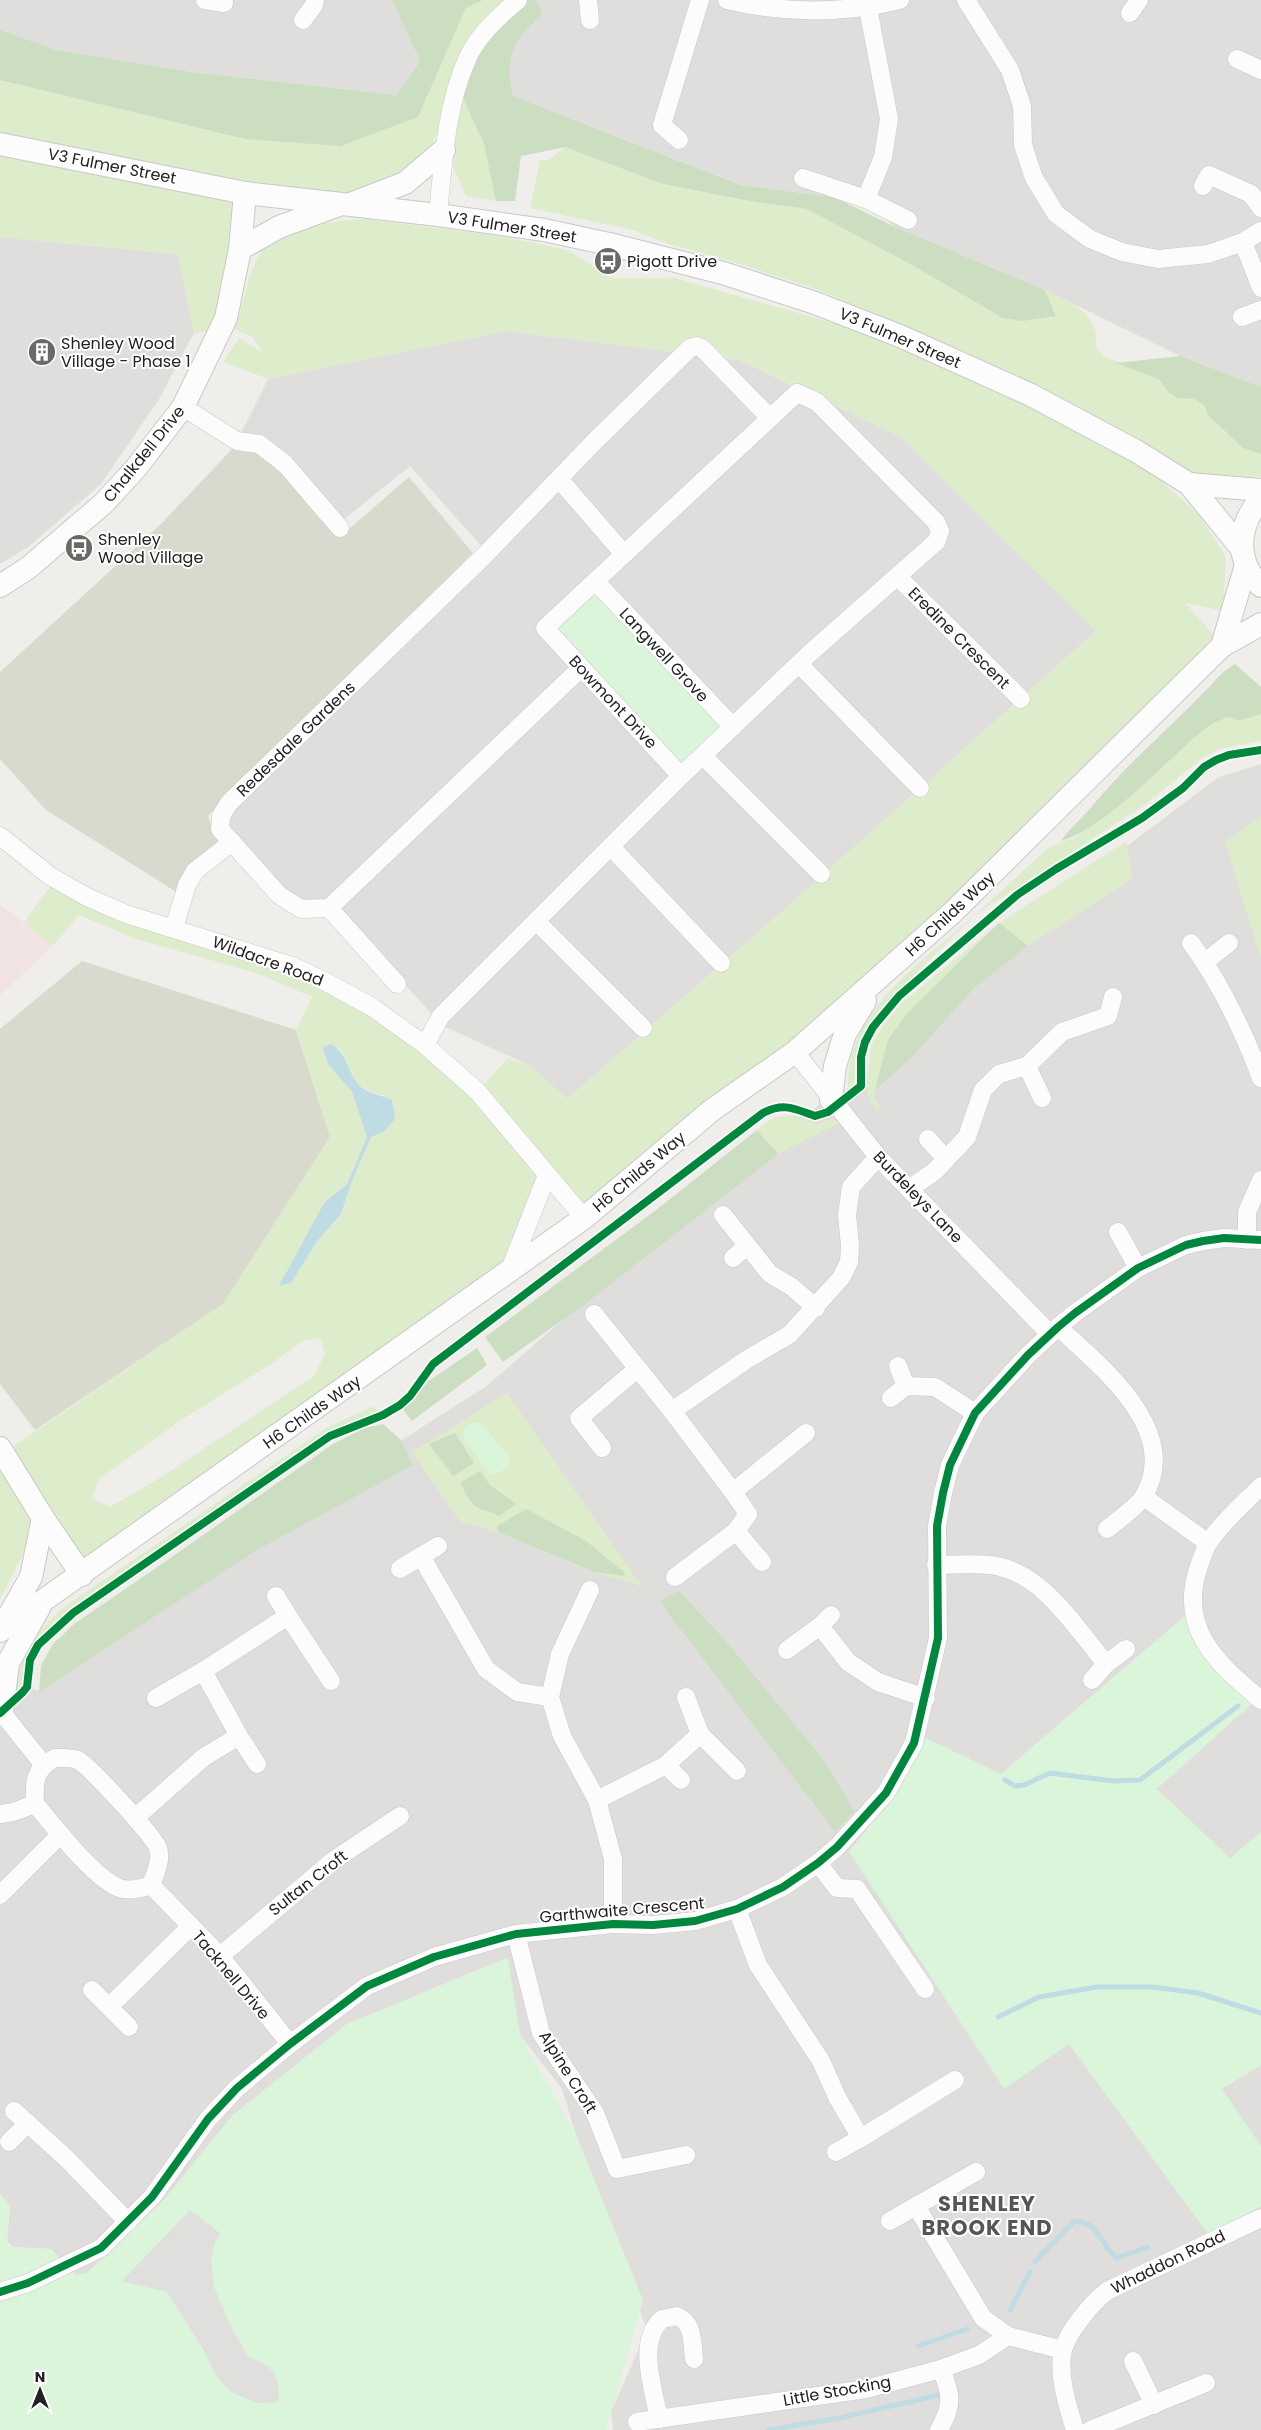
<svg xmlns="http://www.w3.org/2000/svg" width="1261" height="2430" font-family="Poppins,sans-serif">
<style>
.residential{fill:#dfdedc}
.commercial{fill:#f1e3e1}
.construction{fill:#d9d9cd}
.grass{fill:#ddeccb;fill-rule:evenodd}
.forest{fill:#cbdec1}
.park{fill:#daf5da}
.parking{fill:#e0dfde}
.water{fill:#bfdbe3}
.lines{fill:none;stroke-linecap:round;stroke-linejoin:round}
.stream{stroke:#bfdbe3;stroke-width:5}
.minor-casing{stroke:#c9c8c7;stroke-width:19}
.tertiary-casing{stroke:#c9c8c7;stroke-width:24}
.minor{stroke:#fdfcfc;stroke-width:18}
.tertiary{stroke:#fdfcfc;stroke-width:22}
.cycleway-casing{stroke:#fff;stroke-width:11}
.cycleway{stroke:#00873e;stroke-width:8}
.labels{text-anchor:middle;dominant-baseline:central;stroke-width:4;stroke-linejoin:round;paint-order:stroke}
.street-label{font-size:16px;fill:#222;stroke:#fff}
.poi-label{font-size:16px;fill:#222;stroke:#fff;text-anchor:start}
.district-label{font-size:21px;font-weight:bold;letter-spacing:1px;fill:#555;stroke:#fff}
</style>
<rect width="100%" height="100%" fill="#f0eeeb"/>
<g class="residential">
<polygon points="0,0 392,0 420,61 396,95 192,72 56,50 0,31"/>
<polygon points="536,0 1261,0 1261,387 1180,356 1045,290 893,226 866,199 834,197 742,185 513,96 509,78 509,58 515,42 526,29 543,14"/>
<polygon points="0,237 178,254 194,333 159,399 101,484 28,547 0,564"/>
<polygon points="507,331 739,360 901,437 1096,631 778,915 567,1099 531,1066 443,1026 329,902 303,904 282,894 225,828 231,807 490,556 410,466 342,521 239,437 268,379"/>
<polygon points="1261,764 1261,2430 613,2430 611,2412 647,2330 575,2132 562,2089 520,2035 507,1958 347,2024 232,2116 163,2201 87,2273 76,2275 51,2249 13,2247 7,2241 10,2206 0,2194 0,1713 22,1693 27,1687 39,1691 263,1529 488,1385 785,1126 880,1069 1001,941 1219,777"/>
</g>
<polygon class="commercial" points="0,904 53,946 0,995"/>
<g class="construction">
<polygon points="234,447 255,449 282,470 341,536 409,477 473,553 208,816 218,842 178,893 46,810 0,759 0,672 160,525"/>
<polygon points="82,961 296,1030 330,1137 223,1304 35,1430 0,1384 0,1029"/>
</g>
<g class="grass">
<polygon points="483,0 518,0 460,92 484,144 496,201 466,196 453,166 453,128 440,126 428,155 405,183 350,204 246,193 219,330 194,333 178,254 0,237 0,80 245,139 418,117 466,8"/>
<path d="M565,147l98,37 87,17 57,8 103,55 93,54 53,-3 -11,-25c26,13 55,23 51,57l7,9 57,23 9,14 9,5 16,1 10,6 4,10 35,33 18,6v23l-31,2 -38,-4 -147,-83 -82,-41 -147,-62 -89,-29 -58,-16 -36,-14 -103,-22 10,-48h9z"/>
<path d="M363,219l138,17 66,14 45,28h63l161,46 114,44 83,39 121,67 46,42 26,41 -3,54 -38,-8 29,32 -121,140 -140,137 -369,306 -36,-43 -39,97 -427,303 -40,-57 -42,81v-144l223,-151 107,-167 -34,-107 16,-33 -56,-24 -120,-34 -57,-24 -26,31 -29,-23 31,-44 271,103 152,109 30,-33 23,8 36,33 211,-184 318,-284 -195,-194 -162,-77 -232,-29 -239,48 -45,-17 16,-24 24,15 -11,-16 -19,-9c11,-21 13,-44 22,-65 16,-39 73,-41 108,-44zM336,1046c8,6 8,13 11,21 7,17 19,25 36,28l12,24 -10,12 -14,6 -21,49 -9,28 -23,26 -27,43 -11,2 44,-82 23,-19 20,-48 -15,-44 -24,-28zM321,1338l4,16 -11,22 -159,105 -45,26 -18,-9 7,-19 82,-59 93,-58 30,-22z"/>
<path d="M1261,714v27l-42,8 -18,10 -58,47 -168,109 -96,95 -13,19 -9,20 -2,31 -7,8c-3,-76 72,-124 122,-169 27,-23 53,-48 79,-72l25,-9 27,-19 97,-85 21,-15z"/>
<polygon points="1261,816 1261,959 1225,842"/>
<polygon points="1127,841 1132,879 1028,946 999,924 908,1012 880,1069 874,1098 880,1106 878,1110 871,1103 866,1089 871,1045 884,1024 902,1003 999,923"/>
<polygon points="794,1115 816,1124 834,1119 838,1124 778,1154 757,1130 774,1117"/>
<path d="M507,1393l136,195c-17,-9 -34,-10 -51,-17 -44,-17 -86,-39 -132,-49l-48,-70z"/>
<path d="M374,1406l4,6 -52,24 -262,177 -20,20 -19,31 -1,25 -9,6c2,-40 23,-66 52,-90l261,-178z"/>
</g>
<g class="forest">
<polygon points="392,0 483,0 466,8 418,117 341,146 245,139 0,80 0,30 56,50 192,72 396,95 420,61"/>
<path d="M518,0h18l7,14c-30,26 -39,42 -30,82l228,89 93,12 59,29 152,64 11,26 -34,5 -19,-3 -93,-54 -103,-55 -57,-8 -87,-17 -98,-37 -44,9 -6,45h-19l-12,-57 -24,-52 8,-35z"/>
<polygon points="1180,356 1261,387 1261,454 1243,448 1208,415 1204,405 1194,399 1178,398 1169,393 1159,379 1116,363"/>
<path d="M1235,664l26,23v27l-23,7 -8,-4c-20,4 -35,20 -50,34 -31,27 -80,79 -119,90 9,-14 23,-24 33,-37 40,-48 87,-85 128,-131z"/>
<polygon points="999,923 1028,946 975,987 912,1057 875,1090 888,1040 908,1012"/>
<polygon points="757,1130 778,1154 581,1307 503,1362 485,1337 656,1210"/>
<polygon points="477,1348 487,1365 412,1421 402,1408 412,1402 423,1385"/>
<polygon points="383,1424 401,1440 413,1465 255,1551 39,1692 41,1666 52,1645 74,1624 169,1559 333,1444 365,1428"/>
<polygon points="455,1433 474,1463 453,1476 429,1444"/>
<path d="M480,1471l10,14 26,19 -17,12c-7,-4 -12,-5 -19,-7 -10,-4 -15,-17 -20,-26z"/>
<polygon points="526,1509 586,1541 625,1573 623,1576 595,1572 498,1532 497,1526"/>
<polygon points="679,1591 725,1640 826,1763 854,1811 835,1832 668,1613 661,1600"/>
</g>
<g class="park">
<polygon points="595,588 728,727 681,770 550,627"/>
<path d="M477,1422l5,2 26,31 2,7c-5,8 -11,13 -20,12l-25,-32 -2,-13 9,-6z"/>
<path d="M1186,1615l69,86 -98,88 73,69 31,-26v233l-39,24 39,57v60l-53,28 -139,-190 -65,45 -155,-238c30,-35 55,-72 77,-113l75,36z"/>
<polygon points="508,1958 520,2035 575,2132 643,2300 606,2430 0,2430 0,2194 10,2206 7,2241 13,2247 51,2249 76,2275 87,2273 163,2201 232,2116 347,2024"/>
</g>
<polygon class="parking" points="190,2210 221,2234 215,2242 211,2259 214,2287 230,2325 248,2356 268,2366 274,2373 278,2383 279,2402 257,2403 231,2392 214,2373 205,2352 167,2292 122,2281"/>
<path class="water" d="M330,1044c18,8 16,28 29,41 9,9 23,10 33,15l3,19 -10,12 -14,6 -21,49 -9,28 -23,26 -27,43 -12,3 45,-83 23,-19 20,-47 -15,-45 -24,-28 -5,-16z"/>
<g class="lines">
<g class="stream">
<polyline points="1005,1780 1015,1786 1024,1785 1050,1773 1113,1781 1140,1780 1238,1706"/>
<polyline points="998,2017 1039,1997 1097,1987 1152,1987 1198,1993 1261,2013"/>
<path d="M1035,2262l38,-40c26,-3 27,24 44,36l31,-11"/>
<polyline points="1010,2310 1030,2272"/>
<polyline points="918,2346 967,2329"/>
<polyline points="768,2430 839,2418 939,2395"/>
</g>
<defs>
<g id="minor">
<polyline points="205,0 224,3"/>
<polyline points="588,0 590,20"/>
<path d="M727,0c58,14 115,14 173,0"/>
<polyline points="966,0 1010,70 1022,106 1023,145 1034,178 1056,214 1090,239 1122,252 1158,259 1208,254 1243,242 1261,231"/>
<polyline points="1130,13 1139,0"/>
<polyline points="303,20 314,5 315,0"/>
<polyline points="1237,59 1261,70"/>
<polyline points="679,140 662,125 700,0"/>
<polyline points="803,178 866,199 908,220"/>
<polyline points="1203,186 1209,175 1251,194 1261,208"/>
<polyline points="866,199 883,157 889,119 868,8"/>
<path d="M438,215c5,-52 8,-110 30,-158 11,-23 31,-41 50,-57"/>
<polyline points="1243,242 1261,288"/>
<polyline points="1242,317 1261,310"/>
<polyline points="183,407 237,441 259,444 285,464 340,528"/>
<polyline points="559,479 624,554"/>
<polyline points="898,577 1021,699"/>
<polyline points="596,582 733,727"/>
<polyline points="799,664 920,788"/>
<polyline points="581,668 329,908 301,909 279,895 220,829 221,816 229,803 484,556 594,442 690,348 697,346 702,348 769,417"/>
<polyline points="703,756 821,874"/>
<polyline points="0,836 50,876 87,897 126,914 292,966 326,982 372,1007 425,1045 477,1091 584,1218"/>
<polyline points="611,847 721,963"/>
<polyline points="329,908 397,984"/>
<polyline points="536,921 643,1028"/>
<polyline points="174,928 187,885 195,871 232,842"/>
<path d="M1191,943c30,41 52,87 70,135"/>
<polyline points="1205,962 1229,943"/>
<polyline points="425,1045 441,1016 681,776 809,654 937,541 940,531 936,522 817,402 797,393 545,628 681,776"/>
<polyline points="795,1052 878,1157 1050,1334"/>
<polyline points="1027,1066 1042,1098"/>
<polyline points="928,1139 946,1159"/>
<polyline points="909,1189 935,1171 967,1137 983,1090 999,1074 1027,1066 1062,1032 1108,1016 1113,997"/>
<polyline points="723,1215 770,1274 792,1287 816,1308"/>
<polyline points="1118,1232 1138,1268"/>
<polyline points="1247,1240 1247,1212 1261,1180"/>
<polyline points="733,1258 747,1246"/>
<polyline points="509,1272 547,1175"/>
<polyline points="594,1314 672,1411"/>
<path d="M1058,1327c43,40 124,103 86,169 -6,10 -27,25 -37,33"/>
<polyline points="898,1366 906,1386"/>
<polyline points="891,1398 906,1386 935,1387 975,1413"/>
<polyline points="806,1433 733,1492 672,1411 746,1360 789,1335 841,1278 849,1262 850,1245 847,1215 851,1187 878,1157"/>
<polyline points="602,1448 579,1418 637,1369"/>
<path d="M1261,1486c-17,17 -38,35 -52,56 -5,6 -7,17 -10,24 -22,63 18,97 62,134"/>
<polyline points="733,1492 748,1514 736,1531 762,1562"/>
<polyline points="1144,1497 1208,1543"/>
<polyline points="438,1546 421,1556 486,1669 517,1692 550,1697"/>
<path d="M936,1565c18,0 36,-2 54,0 51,5 86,63 116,99l20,-15"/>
<polyline points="400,1569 421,1556"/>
<polyline points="675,1577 736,1531"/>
<polyline points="590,1590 560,1654 550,1697 562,1736 597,1800 613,1859 613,1924"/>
<polyline points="288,1616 331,1681"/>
<polyline points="820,1626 831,1615"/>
<polyline points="787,1650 820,1626 848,1662 878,1682 926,1698"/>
<polyline points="203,1671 288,1616 276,1596"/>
<polyline points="1092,1680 1106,1664"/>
<polyline points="686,1697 700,1734 737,1771"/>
<polyline points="0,1710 43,1764"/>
<polyline points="239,1736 257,1764"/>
<path d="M55,1758c7,0 16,-1 23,2 12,7 75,75 80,88 4,12 -3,26 -7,37 -11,4 -24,7 -34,2 -27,-13 -62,-60 -82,-83 -1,-22 -1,-35 20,-46z"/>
<polyline points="666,1765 700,1734"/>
<polyline points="597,1800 666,1765 681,1780"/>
<polyline points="0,1814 13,1812 35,1804"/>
<polyline points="135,1818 204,1757 239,1736 203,1671 156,1698"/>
<polyline points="818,1863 837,1888 857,1889 925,1989"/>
<polyline points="151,1885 220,1956 290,2044"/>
<polyline points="0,1895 61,1834"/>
<polyline points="737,1909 758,1965 821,2061 838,2099 861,2138 955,2080"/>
<polyline points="516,1934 541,2033 595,2113 617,2169 686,2155"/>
<polyline points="220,1956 334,1860 400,1816"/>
<polyline points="92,1990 129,2027"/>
<polyline points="110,2006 191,1926"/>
<polyline points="14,2111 66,2158 128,2222"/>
<polyline points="9,2142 28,2123"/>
<polyline points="836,2152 861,2138"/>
<polyline points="976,2172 916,2206 983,2318 1008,2336"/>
<polyline points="890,2221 916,2206"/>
<polyline points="0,2292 28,2283 101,2248 152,2197 208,2119 237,2088 290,2044 367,1986 434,1957 516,1934 613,1924 653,1925 695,1921 737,1909 783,1887 818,1863 837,1847 886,1793 914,1743 938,1638 937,1526 943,1493 950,1465 975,1413 1028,1355 1058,1327 1075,1313 1138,1268 1186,1245 1203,1241 1224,1238 1261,1240"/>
<polyline points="1133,2361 1154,2405"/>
<path d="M659,2419c-5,-29 -23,-77 3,-100l15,-3c17,7 15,27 17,43"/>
<polyline points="637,2422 866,2389 941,2369 979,2355 1008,2336 1063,2350"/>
<path d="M939,2430c14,-25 13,-35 2,-61"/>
<path d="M1075,2430c-7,-23 -18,-56 -12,-80 5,-19 29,-47 44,-59l154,-73"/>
<polyline points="1090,2430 1206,2383"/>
</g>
<g id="tertiary">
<polyline points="0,144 245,193 438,215 544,230 609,244 723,273 815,303 900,336 1031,395 1136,451 1189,484 1242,549"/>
<polyline points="353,203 405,183 444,150"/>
<polyline points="240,249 279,227 339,205"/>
<polyline points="1189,484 1261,490"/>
<path d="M1261,499c-23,25 -27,62 0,87"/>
<polyline points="0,586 28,568 104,503 136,468 183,407 226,318 240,249 245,193"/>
<polyline points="1222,646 1246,565"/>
<polyline points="831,1100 835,1066 845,1034 865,1001"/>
<polyline points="0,1448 43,1518 82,1575"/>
<polyline points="3,1626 31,1577 43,1518"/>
<polyline points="0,1631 584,1218 712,1110 795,1052 953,912 1222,646 1261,624"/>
<polyline points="2,1712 8,1663 39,1608"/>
</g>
</defs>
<use href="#minor" class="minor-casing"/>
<use href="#tertiary" class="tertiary-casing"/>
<use href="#minor" class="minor"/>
<use href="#tertiary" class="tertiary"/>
<defs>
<g id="cycleway">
<path d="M0,1713l22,-20 5,-6 3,-27 8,-15 35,-32 257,-177 53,-21 17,-10 10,-9 23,-32 330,-251c21,-11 32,-4 52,3l13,-4 33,-26v-29l4,-15 8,-15 26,-31 118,-101 39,-26 86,-51 41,-30 21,-21 12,-7 13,-5 32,-5"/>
<polyline points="0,2292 28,2283 101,2248 152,2197 208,2119 237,2088 290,2044 367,1986 434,1957 516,1934 613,1924 653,1925 695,1921 737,1909 783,1887 818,1863 837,1847 886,1793 914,1743 938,1638 937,1526 943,1493 950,1465 975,1413 1028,1355 1058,1327 1075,1313 1138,1268 1186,1245 1203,1241 1224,1238 1261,1240"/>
</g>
</defs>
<use href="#cycleway" class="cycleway-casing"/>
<use href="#cycleway" class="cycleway"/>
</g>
<defs>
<symbol id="bus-disc" viewBox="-11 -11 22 22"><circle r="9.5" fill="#6a6968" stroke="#fff"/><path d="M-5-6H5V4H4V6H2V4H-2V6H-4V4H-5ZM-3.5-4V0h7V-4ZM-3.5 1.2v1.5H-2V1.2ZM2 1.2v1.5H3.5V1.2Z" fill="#fff"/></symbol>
<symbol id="building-disc" viewBox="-11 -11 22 22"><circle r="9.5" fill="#6a6968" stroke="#fff"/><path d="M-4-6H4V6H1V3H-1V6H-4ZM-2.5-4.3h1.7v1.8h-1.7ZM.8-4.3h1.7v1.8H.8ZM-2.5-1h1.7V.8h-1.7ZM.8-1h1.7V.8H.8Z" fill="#fff"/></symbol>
</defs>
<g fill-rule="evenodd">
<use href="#bus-disc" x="592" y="245" width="32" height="32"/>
<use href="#building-disc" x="26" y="336" width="32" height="32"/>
<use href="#bus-disc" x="63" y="532" width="32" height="32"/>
</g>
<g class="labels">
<g class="street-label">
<text transform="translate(112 166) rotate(11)">V3 Fulmer Street</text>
<text transform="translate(512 227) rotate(9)">V3 Fulmer Street</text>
<text transform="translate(900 338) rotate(23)">V3 Fulmer Street</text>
<text transform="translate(144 454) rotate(-51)">Chalkdell Drive</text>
<text transform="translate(959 638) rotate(45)">Eredine Crescent</text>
<text transform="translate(664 655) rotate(47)">Langwell Grove</text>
<text transform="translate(613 702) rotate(47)">Bowmont Drive</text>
<text transform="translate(296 739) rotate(-44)">Redesdale Gardens</text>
<text transform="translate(950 914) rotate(-43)">H6 Childs Way</text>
<text transform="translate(268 961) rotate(20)">Wildacre Road</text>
<text transform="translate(639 1172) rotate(-40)">H6 Childs Way</text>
<text transform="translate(918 1197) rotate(46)">Burdeleys Lane</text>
<text transform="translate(312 1412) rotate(-35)">H6 Childs Way</text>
<text transform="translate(308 1883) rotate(-38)">Sultan Croft</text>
<text transform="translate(622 1910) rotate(-5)">Garthwaite Crescent</text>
<text transform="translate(231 1975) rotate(50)">Tacknell Drive</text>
<text transform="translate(568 2072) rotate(58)">Alpine Croft</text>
<text transform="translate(1168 2262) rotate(-26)">Whaddon Road</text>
<text transform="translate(837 2391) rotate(-10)">Little Stocking</text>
</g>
<g class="poi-label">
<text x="627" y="261">Pigott Drive</text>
<text x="61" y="343">Shenley Wood<tspan x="61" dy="18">Village - Phase 1</tspan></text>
<text x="98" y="539">Shenley<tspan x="98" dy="18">Wood Village</tspan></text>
</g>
<g class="district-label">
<text x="987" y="2203">SHENLEY<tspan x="987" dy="24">BROOK END</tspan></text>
</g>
</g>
<g transform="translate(40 2390)" stroke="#ffffff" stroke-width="4" paint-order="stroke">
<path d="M0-4L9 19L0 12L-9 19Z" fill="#222222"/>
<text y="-8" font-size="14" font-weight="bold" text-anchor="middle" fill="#222222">N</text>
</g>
</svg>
